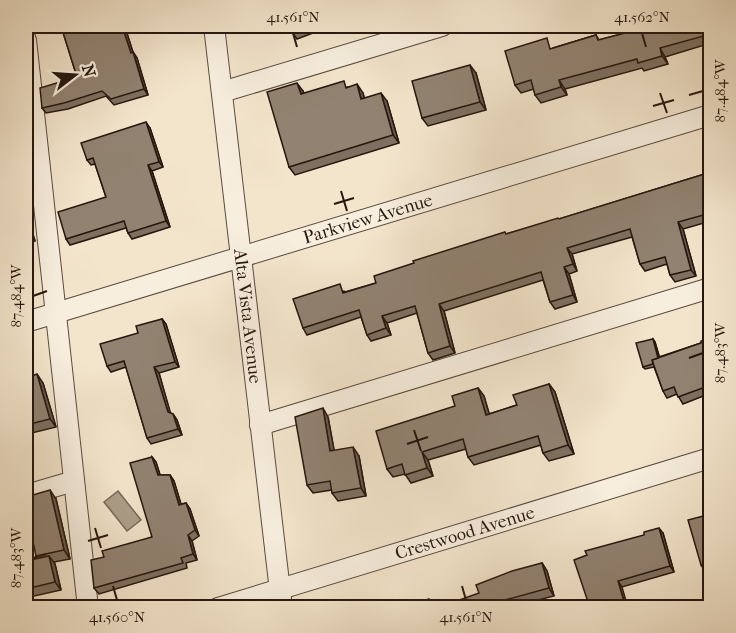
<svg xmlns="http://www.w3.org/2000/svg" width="736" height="633" font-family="'IM FELL French Canon',serif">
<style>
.water{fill:#ad9f8b;stroke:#776859;stroke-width:1.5}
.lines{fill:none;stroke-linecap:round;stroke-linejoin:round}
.minor-casing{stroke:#594a3e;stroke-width:22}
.minor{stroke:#f7eede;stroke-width:20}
.wall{fill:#7d7061;stroke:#26160e;stroke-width:1.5}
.shaded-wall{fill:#665b4f;stroke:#26160e;stroke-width:1.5}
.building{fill:#918271;stroke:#26160e;stroke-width:1.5}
.ticks{fill:none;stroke:#26160e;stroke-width:2}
.labels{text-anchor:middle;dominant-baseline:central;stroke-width:5;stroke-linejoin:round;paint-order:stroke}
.street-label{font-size:18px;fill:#26160e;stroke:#f7eede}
.neatline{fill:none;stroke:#26160e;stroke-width:2}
.ticks-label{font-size:15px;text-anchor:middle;fill:#26160e}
</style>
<rect width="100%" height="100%" fill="#f3e5cc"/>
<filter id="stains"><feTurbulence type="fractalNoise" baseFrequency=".00333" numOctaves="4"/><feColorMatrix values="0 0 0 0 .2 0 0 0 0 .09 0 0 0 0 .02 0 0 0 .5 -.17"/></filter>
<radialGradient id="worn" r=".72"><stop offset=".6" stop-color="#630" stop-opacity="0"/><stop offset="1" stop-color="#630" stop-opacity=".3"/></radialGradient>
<polygon class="water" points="118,491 141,520 127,531 104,502"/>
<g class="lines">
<defs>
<g id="minor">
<path id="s1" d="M214,26l68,582"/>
<polyline points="26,40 88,608"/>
<polyline points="222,92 442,26"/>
<path id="s2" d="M26,322l684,-207"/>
<polyline points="260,425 710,288"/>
<polyline points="26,495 74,481"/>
<path id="s3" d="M218,608l492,-150"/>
</g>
</defs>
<use href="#minor" class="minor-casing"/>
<use href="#minor" class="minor"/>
</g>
<g class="wall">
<polygon points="61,26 128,26 125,27 133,52 137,58 148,95 114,105 106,96 68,109 46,113 42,108 77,77"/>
<polygon points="289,26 316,26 318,31 297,39 291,31"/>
<polygon points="711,26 711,43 665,57 668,64 644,71 642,68 565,89 567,95 541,103 535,95 534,89 521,93 515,85 553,48 596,35 599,40 629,32"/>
<polygon points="476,73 486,110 428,126 422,118"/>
<polygon points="348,87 363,93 364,98 387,101 399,143 295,175 289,167 303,91 304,93"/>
<polygon points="150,128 163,167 152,171 170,227 132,239 128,233 126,228 70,245 66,239 106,197 95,164 91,165 87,160"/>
<polygon points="711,172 711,221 683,229 696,276 675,282 670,275 667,264 645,271 640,264 632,237 572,254 577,271 569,274 577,302 555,309 550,302 543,280 444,311 455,353 433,360 428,353 417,313 387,323 391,335 371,341 367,335 361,317 307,335 303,328 344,291 345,292 376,283 506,234 559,219"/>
<polygon points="26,213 35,241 26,244"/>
<polygon points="162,319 166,324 179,367 159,373 170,413 173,414 177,420 182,435 151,444 147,438 126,367 111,372 107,366 138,333"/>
<polygon points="711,338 711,393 683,404 677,394 667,398 663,391 654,367 645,369 643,367 653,339 655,342 659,357 701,343"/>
<polygon points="26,378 43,383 56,427 32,433 28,427 26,427"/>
<polygon points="549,384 555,392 574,454 549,461 543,453 541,445 474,465 468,457 466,449 428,460 433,476 411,483 405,474 393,477 387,469 455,406 478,388 484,396 489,414 517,405"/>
<polygon points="328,417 334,451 359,456 366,496 338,501 332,493 332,490 313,493 307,485"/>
<polygon points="152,457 156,462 160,475 170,475 174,481 181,504 186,503 190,509 199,536 192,541 197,560 186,563 187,568 99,594 94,588 104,557 152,537"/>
<polygon points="56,499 70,559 54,562 55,564 61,590 30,597 26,590 26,561 38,558 36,556"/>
<polygon points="711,514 711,570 705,571 701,565"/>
<polygon points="663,533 674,572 622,587 587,555"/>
<polygon points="542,563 547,571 554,596 510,607 479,593"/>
</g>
<g class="shaded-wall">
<polygon points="122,26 125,27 135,59 131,53"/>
<polygon points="660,48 665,57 668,64 662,56"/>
<polygon points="133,52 137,58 148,95 144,89"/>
<polygon points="470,65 476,73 486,110 480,102"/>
<polygon points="559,80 565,89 567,95 561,87"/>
<polygon points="297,83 303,91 307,102 301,94"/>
<polygon points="357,84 363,93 367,107 361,99"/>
<polygon points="381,93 387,101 399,143 393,135"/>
<polygon points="146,122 150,128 163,167 159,162"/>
<polygon points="148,165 152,171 170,227 166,221"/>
<polygon points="26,213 35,241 29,233 26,222"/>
<polygon points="678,222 683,229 696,276 691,270"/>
<polygon points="567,248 572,254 577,271 573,264"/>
<polygon points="564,267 569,274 577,302 573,295"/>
<polygon points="439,304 444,311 455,353 450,346"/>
<polygon points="382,316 387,323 391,335 386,328"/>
<polygon points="162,319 166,324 179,367 175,362"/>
<polygon points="653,339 655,342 662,365 659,362"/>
<polygon points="154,367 159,373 172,418 168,412"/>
<polygon points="37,374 43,383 56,427 50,419"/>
<polygon points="549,384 555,392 574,454 568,445"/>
<polygon points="478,388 484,396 492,423 486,415"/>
<polygon points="323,408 328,417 336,460 330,451"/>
<polygon points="173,414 177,420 182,435 178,429"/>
<polygon points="353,447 359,456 366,496 361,488"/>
<polygon points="422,452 428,460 433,476 427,468"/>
<polygon points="152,457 156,462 162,481 158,475"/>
<polygon points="170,475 174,481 183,511 179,505"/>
<polygon points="50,490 56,499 70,559 64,550"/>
<polygon points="186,503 190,509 199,536 195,530"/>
<polygon points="659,528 663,533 674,572 670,566"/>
<polygon points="188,535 192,541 197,560 193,554"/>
<polygon points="49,556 55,564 61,590 55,582"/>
<polygon points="542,563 547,571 554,596 549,588"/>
<polygon points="618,581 622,587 628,608 626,608"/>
</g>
<g class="building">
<polygon points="61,26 122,26 131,53 133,52 144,89 111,99 102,91 64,103 42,108 40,88 77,77"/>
<polygon points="289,26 305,26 291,31"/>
<polygon points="627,26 711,26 711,34 660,48 662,56 638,63 637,59 559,80 561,87 535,95 531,80 515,85 505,51 547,38 550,49 596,35 598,40 629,32"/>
<polygon points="470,65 480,102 422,118 412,81"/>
<polygon points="344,81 346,88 357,84 361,99 381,93 393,135 289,167 267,92 297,83 301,94"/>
<polygon points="146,122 159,162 148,165 166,221 128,233 124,221 66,239 58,212 106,197 93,158 87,160 81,143"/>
<polygon points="711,172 711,213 678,222 691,270 670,275 665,257 640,264 630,229 567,248 573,264 564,267 573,295 550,302 541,272 439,304 450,346 428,353 415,306 382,316 386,328 367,335 359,310 303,328 293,299 340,284 343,293 376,283 374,276 414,263 413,261 505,232 506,234 558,218 559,219"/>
<polygon points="26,222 29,233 26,234"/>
<polygon points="162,319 175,362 154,367 168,412 173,414 178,429 147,438 124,361 107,366 100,344 138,333 136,326"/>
<polygon points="711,338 711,385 678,397 674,387 663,391 652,360 701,343 701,341"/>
<polygon points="653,339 658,358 652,360 653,364 643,367 636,343"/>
<polygon points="37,374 50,419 26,425 26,378"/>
<polygon points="549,384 568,445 543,453 538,436 468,457 463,439 422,452 427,468 405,475 402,464 387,469 376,431 455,406 452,396 478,388 486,415 517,405 513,395"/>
<polygon points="323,408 330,451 353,447 361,488 332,493 330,481 307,485 295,417"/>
<polygon points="152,457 158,475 170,475 179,505 186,503 195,530 188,535 193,554 181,558 183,563 94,588 91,560 104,557 102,551 152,537 130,463"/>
<polygon points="50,490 64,550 36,556 26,509 26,497"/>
<polygon points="711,514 711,563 701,565 688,520"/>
<polygon points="659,528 670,566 618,581 626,608 590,608 574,560 587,555 585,551 644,535 644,532"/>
<polygon points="49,556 55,582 26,589 26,561"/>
<polygon points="542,563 549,588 505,600 508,608 437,608 479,593 476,585 512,571"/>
<polygon points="429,599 431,608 400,608"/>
</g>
<path class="ticks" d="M293,33l4,14M642,33l4,14M660,93l7,20M689,95l14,-4M653,106l21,-6M341,191l6,20M334,204l20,-6M33,296l14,-5M689,358l14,-5M414,430l7,21M407,444l21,-7M95,528l6,20M88,541l20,-6M33,558l14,-4M113,586l4,14M462,586l4,14"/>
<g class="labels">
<g class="street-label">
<text stroke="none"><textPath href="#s2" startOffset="357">Parkview Avenue</textPath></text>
<text stroke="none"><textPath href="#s1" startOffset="292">Alta Vista Avenue</textPath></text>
<text stroke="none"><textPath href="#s3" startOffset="258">Crestwood Avenue</textPath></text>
</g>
</g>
<rect width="736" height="633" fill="none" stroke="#f3e5cc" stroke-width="66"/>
<g transform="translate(75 75) rotate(73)" stroke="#f7eede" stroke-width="4.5" paint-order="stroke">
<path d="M0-4.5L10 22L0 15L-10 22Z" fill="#26160e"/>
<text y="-9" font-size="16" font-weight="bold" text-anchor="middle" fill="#26160e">N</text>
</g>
<rect x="33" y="33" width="670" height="567" class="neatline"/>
<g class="ticks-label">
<text x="293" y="22">41.561°N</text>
<text x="642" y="22">41.562°N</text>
<text transform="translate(720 91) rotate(-90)" y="5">87.484°W</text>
<text transform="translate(16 296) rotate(-90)" y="5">87.484°W</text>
<text transform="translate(720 353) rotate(-90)" y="5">87.483°W</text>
<text transform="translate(16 558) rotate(-90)" y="5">87.483°W</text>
<text x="117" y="622">41.560°N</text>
<text x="466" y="622">41.561°N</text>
</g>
<rect width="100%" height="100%" filter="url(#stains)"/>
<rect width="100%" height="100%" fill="url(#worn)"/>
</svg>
